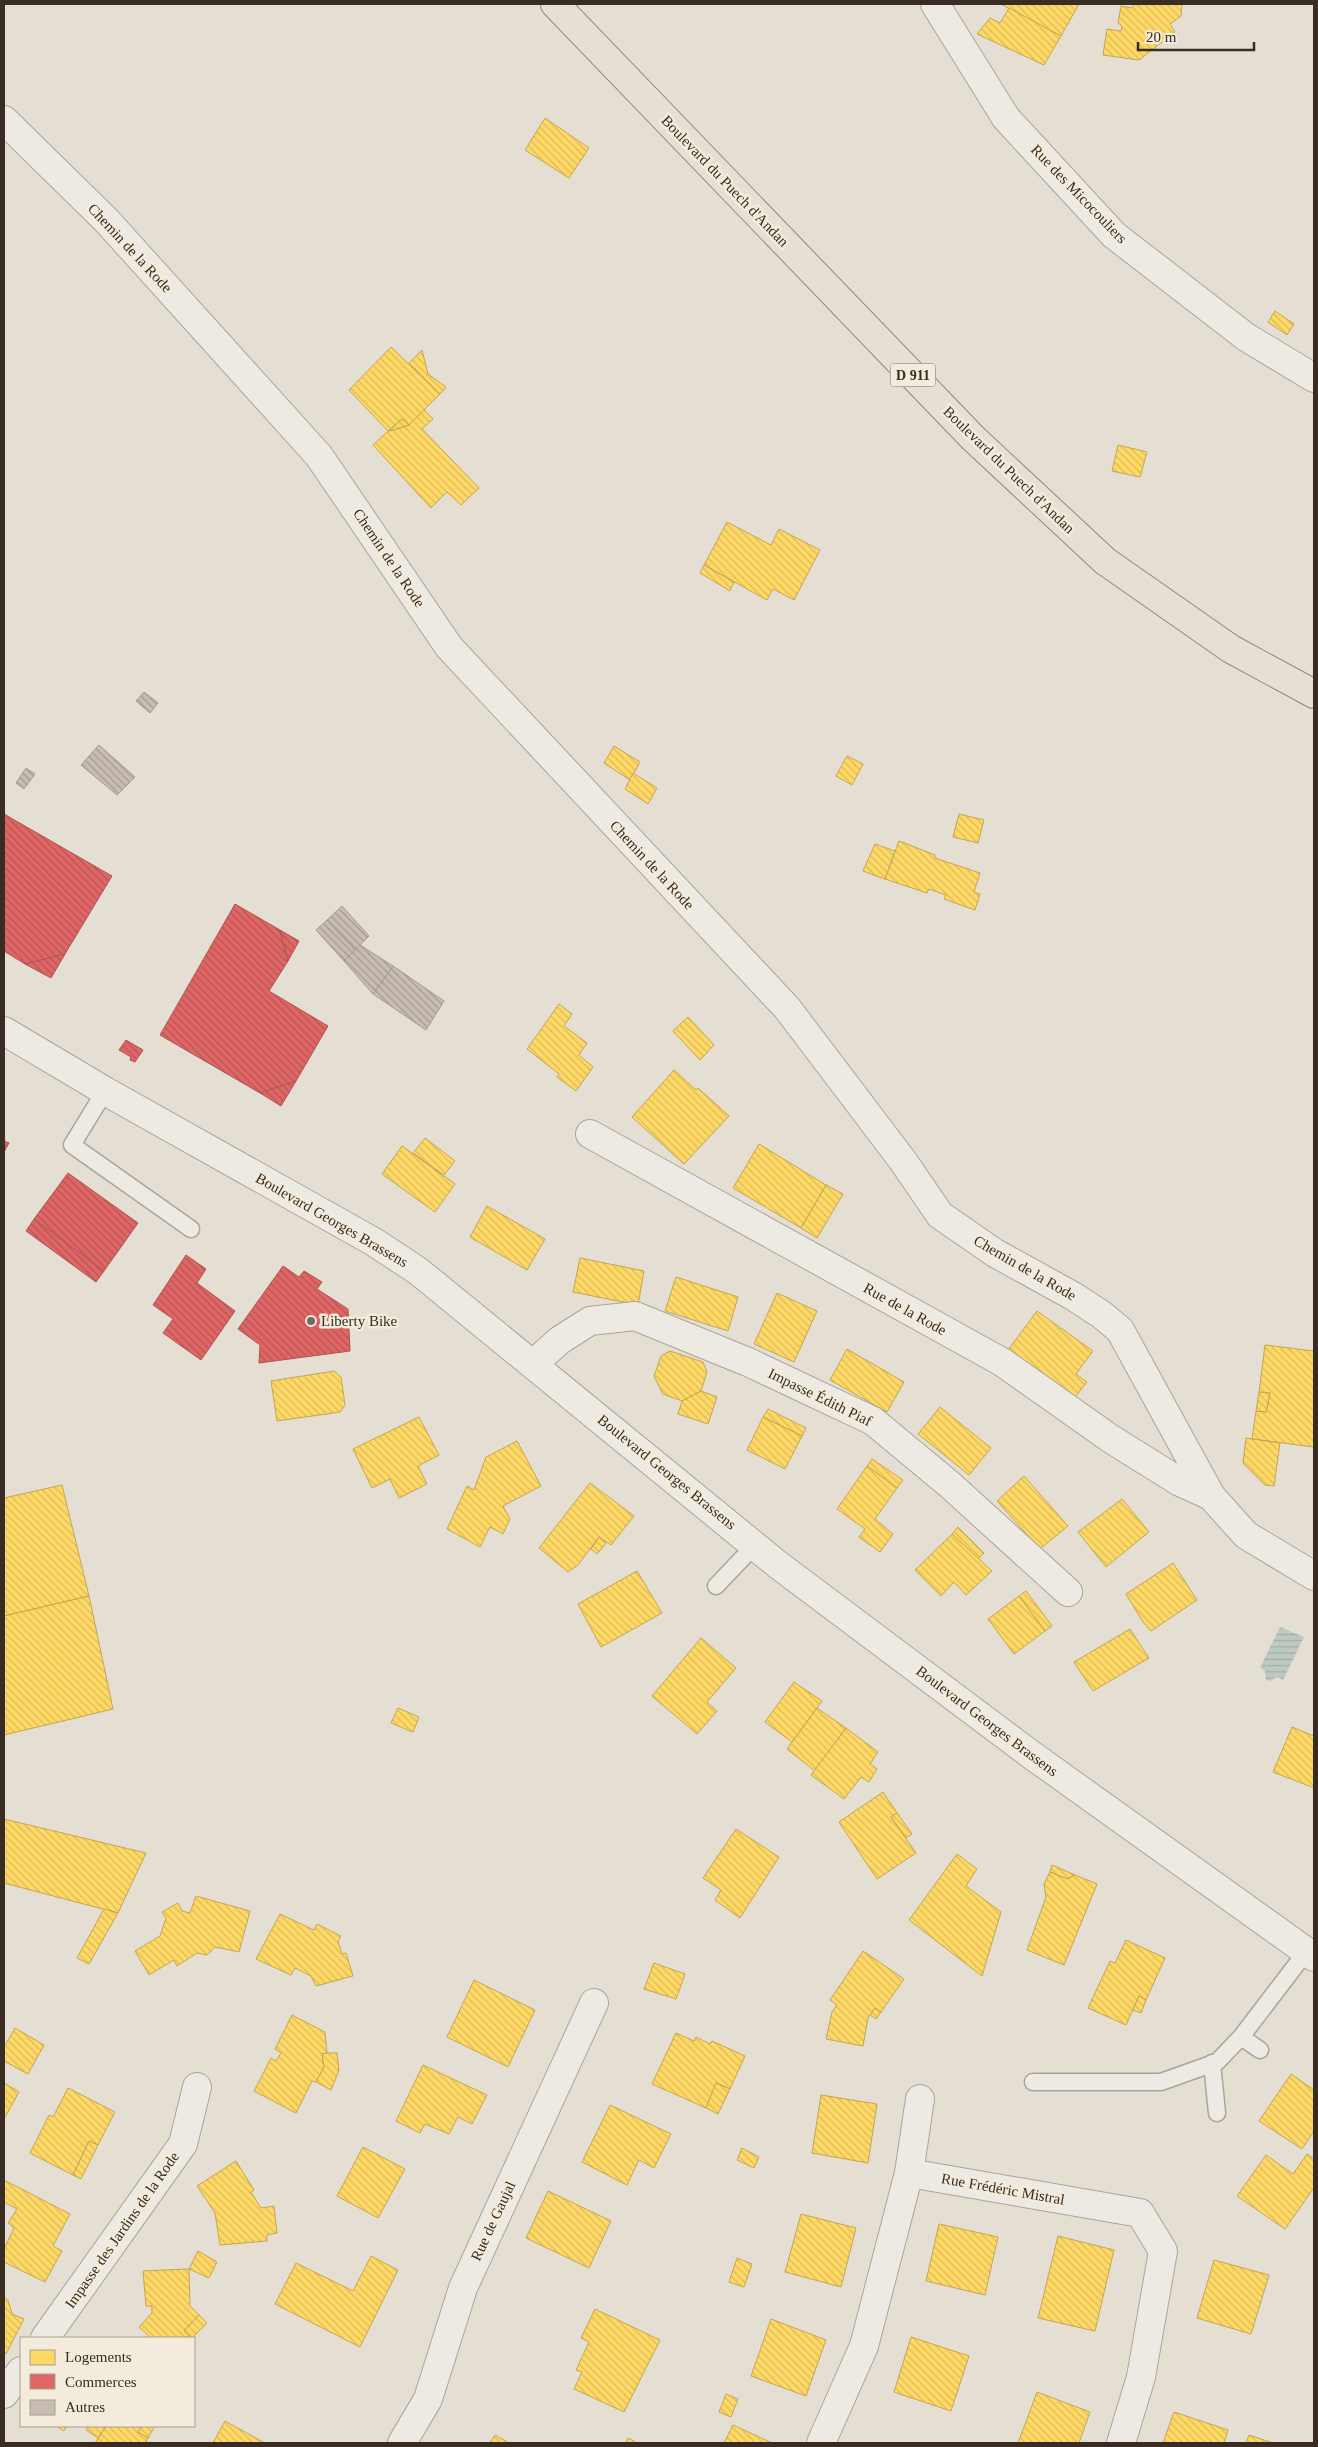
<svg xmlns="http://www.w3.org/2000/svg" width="1318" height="2447" font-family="Georgia,serif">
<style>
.water{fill:url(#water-rules)}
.homes{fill:url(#homes-back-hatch);stroke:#c4a552}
.shops{fill:url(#shops-back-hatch);stroke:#ae5552}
.building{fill:url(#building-back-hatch);stroke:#a59a92}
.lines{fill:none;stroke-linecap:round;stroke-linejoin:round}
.service-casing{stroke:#aaa49b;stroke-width:19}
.minor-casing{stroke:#aaa49b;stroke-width:30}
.primary-casing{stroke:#908982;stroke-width:30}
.service{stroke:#edeae4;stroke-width:16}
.minor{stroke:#edeae4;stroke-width:28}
.primary{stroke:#e5dfd6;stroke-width:28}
.poi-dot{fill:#756a61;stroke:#f3ebdb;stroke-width:2}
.labels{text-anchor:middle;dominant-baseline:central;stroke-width:5;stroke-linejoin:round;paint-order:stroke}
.shield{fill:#f3ebdb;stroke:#71655a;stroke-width:1}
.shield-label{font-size:14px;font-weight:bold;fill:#392c23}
.street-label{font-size:15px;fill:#392c23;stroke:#f3ebdb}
.poi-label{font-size:15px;fill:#392c23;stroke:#f3ebdb;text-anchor:start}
</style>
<defs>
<pattern id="water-rules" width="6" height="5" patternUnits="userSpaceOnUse" patternTransform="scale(1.25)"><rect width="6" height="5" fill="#bdcac1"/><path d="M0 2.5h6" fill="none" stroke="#a3aea6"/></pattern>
<pattern id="homes-back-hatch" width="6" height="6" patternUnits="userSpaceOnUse" patternTransform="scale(1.25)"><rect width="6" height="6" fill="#ffd966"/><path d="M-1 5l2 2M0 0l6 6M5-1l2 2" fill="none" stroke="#dbba58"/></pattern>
<pattern id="shops-back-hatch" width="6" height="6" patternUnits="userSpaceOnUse" patternTransform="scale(1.25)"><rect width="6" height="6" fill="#e06666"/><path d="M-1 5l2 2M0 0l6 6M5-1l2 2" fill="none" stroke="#b75454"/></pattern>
<pattern id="building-back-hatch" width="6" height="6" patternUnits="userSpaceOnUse" patternTransform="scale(1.25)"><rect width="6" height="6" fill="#c8bdb4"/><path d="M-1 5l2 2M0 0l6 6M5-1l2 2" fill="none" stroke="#a39a92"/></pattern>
</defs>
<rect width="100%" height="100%" fill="#e4ded3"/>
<polygon class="water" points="1280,1627 1304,1637 1283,1680 1277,1677 1270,1681 1266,1680 1265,1671 1260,1668"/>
<g class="homes">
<polygon points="1001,4 1079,4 1061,36"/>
<polygon points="1135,4 1182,4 1181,16 1170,24 1175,32 1139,60 1103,55 1107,29 1121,31 1122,26 1118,23 1121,6 1131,8"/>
<polygon points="1009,8 1061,36 1044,65 977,34 990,18 1000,23"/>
<polygon points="545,118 589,148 569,178 525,150"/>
<polygon points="1275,311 1294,324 1287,335 1268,322"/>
<polygon points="391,347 440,394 409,425 402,419 388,431 349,390"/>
<polygon points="422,350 428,374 446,387 440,394 409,363"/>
<polygon points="424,410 433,419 422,429 479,488 461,505 447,492 431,508 373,445 388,431 409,425"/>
<polygon points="402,419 409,425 390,431 396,424"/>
<polygon points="1118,445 1147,452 1140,477 1112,471"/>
<polygon points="727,522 771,545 779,529 820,550 794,600 773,589 767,600 704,565"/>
<polygon points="704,565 734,582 730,591 700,573"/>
<polygon points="614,746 640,762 630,780 604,763"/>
<polygon points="847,756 863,764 852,785 836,776"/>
<polygon points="633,773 657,788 648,804 625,789"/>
<polygon points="959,814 984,820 978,843 953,837"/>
<polygon points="899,841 935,855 935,858 980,873 974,892 980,894 975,910 944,899 946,895 929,889 927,893 885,879"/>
<polygon points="875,844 895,851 885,879 863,871"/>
<polygon points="559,1004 572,1014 564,1026 587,1043 579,1055 593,1067 576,1091 557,1077 559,1074 527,1049"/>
<polygon points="688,1017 714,1045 700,1060 673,1031"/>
<polygon points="674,1070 696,1090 698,1088 729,1116 684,1164 632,1117"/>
<polygon points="425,1138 455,1161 444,1175 413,1153"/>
<polygon points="759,1144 826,1185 801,1228 733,1188"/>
<polygon points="402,1146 455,1184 435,1212 382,1174"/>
<polygon points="826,1185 843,1194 817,1238 801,1228"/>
<polygon points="487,1206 545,1239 527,1270 470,1237"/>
<polygon points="580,1258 644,1271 638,1305 573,1292"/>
<polygon points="676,1277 738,1297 728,1331 665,1311"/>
<polygon points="777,1293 817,1311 794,1362 754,1344"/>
<polygon points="1037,1311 1093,1351 1076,1374 1087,1382 1075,1397 1008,1350"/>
<polygon points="1265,1345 1314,1351 1314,1447 1252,1439 1256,1411 1266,1412 1270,1393 1259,1392"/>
<polygon points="847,1349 904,1382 887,1412 830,1380"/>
<polygon points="670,1351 703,1362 707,1372 701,1391 682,1401 663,1394 654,1376 661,1356"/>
<polygon points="334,1371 341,1377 345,1405 340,1412 277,1421 271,1381"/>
<polygon points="701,1391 717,1397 708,1424 678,1414 682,1401"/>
<polygon points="1259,1392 1270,1393 1266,1412 1256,1411"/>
<polygon points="940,1407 991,1448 969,1475 918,1434"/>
<polygon points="768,1409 806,1428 802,1436 763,1417"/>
<polygon points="419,1417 439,1455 418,1466 427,1484 399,1498 390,1479 372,1488 353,1449"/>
<polygon points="763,1417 802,1436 785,1469 747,1450"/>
<polygon points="1246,1438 1280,1443 1274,1486 1265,1485 1243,1463"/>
<polygon points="517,1441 541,1486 503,1506 510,1519 503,1534 490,1527 480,1547 447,1529 467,1486 474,1490 486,1457"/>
<polygon points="872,1459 903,1480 897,1488 867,1466"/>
<polygon points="867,1466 897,1488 875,1519 893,1534 880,1552 859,1537 865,1529 837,1509"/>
<polygon points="1024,1476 1068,1526 1040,1549 997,1501"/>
<polygon points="590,1483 634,1516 611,1545 599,1537 578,1565 568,1572 539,1548"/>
<polygon points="62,1485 89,1596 4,1616 4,1498"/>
<polygon points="1122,1499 1149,1532 1106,1567 1078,1532"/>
<polygon points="958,1527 984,1553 978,1559 952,1534"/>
<polygon points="952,1534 992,1571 966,1595 954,1582 941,1596 915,1570"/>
<polygon points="599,1537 606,1543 597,1554 591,1549"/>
<polygon points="1173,1563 1197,1600 1151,1631 1143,1622 1126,1594"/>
<polygon points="637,1571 662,1613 601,1647 578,1604"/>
<polygon points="1026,1591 1052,1626 1045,1631 1019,1596"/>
<polygon points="89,1596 113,1709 4,1735 4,1616"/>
<polygon points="1019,1596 1045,1631 1014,1654 988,1619"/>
<polygon points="1130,1629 1149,1658 1093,1691 1074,1662"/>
<polygon points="701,1638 736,1668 707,1702 717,1711 697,1734 652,1696"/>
<polygon points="794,1682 822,1701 792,1742 765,1722"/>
<polygon points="398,1708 419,1717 413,1732 391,1723"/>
<polygon points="817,1708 846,1728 815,1771 787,1749"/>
<polygon points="1292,1727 1314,1736 1314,1788 1273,1772"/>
<polygon points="846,1728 878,1752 870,1764 877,1769 869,1782 861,1777 844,1799 811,1775"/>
<polygon points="883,1792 897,1813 891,1817 916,1853 877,1879 839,1822"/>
<polygon points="897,1813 912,1834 906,1838 891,1817"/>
<polygon points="4,1819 146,1853 118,1913 4,1883"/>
<polygon points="736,1829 779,1857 740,1918 715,1900 721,1890 703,1878"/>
<polygon points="957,1854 977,1869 966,1886 1001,1912 982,1976 909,1920"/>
<polygon points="1052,1865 1075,1875 1067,1879 1050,1872"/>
<polygon points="1050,1872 1067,1879 1075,1875 1097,1884 1064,1965 1027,1950 1046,1897 1044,1884"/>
<polygon points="196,1896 250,1911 239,1952 215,1947 207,1955 197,1953 177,1966 174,1960 149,1975 135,1951 160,1936 166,1918 162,1912 178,1903 182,1911 190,1913"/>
<polygon points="104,1909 118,1913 89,1964 77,1958"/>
<polygon points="280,1914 314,1930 317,1924 341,1936 338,1941 342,1954 346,1953 353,1976 316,1986 311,1976 295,1968 291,1975 256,1959"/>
<polygon points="1126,1940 1165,1958 1146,2000 1139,1996 1126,2025 1088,2008 1110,1961 1115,1963"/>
<polygon points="863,1951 904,1979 881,2012 875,2008 868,2018 863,2046 826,2039 832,2012 837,2005 830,2000"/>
<polygon points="654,1963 685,1974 676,1999 644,1989"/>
<polygon points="474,1980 535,2010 508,2067 447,2037"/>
<polygon points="1139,1996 1146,2000 1141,2013 1133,2010"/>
<polygon points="875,2008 881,2012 876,2019 870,2015"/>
<polygon points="292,2015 325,2032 327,2053 322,2054 324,2067 316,2082 312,2081 296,2113 254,2091 271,2058 276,2061 281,2053 275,2049"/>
<polygon points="15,2028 44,2045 28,2074 4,2061 4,2047"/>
<polygon points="676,2033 694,2041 696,2037 710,2044 712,2041 745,2056 730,2089 716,2083 706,2108 652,2084"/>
<polygon points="327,2053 337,2053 339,2070 331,2090 316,2082 324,2067 322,2054"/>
<polygon points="423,2065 487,2095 472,2124 458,2117 449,2134 425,2124 420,2133 396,2121"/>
<polygon points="1291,2074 1314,2090 1314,2131 1302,2149 1259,2121"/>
<polygon points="4,2083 19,2092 4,2119"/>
<polygon points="716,2083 730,2089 718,2114 706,2108"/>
<polygon points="68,2088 115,2112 98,2145 89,2141 73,2175 30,2153 49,2115 53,2117"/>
<polygon points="821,2095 877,2104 868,2163 812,2153"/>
<polygon points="610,2105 671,2134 654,2168 639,2160 627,2185 582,2162"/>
<polygon points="89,2141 98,2145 81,2179 73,2175"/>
<polygon points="363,2147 405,2169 378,2218 337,2196"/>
<polygon points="742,2148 759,2157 754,2168 737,2160"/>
<polygon points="1307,2154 1314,2159 1314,2190 1313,2189 1285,2229 1237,2196 1266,2155 1293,2174"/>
<polygon points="236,2161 254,2190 251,2192 261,2208 274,2206 277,2233 267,2235 267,2241 220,2245 215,2213 197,2186"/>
<polygon points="4,2180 70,2214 53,2246 62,2251 45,2282 4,2262 4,2249 14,2228 8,2223 17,2209 4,2202"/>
<polygon points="548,2191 611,2221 589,2268 526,2238"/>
<polygon points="801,2214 856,2228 841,2287 785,2272"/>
<polygon points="939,2224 998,2237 985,2295 926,2281"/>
<polygon points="1058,2236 1114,2250 1095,2331 1038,2318"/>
<polygon points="198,2251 217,2262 209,2278 189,2269"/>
<polygon points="371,2256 398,2270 360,2347 275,2304 296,2263 353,2291"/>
<polygon points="737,2258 752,2264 744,2287 729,2282"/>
<polygon points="1214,2260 1269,2275 1251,2334 1197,2318"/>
<polygon points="189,2269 190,2306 199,2315 184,2331 189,2336 187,2338 151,2338 139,2327 152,2313 152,2306 146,2306 143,2271"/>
<polygon points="4,2297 8,2300 12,2314 24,2319 6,2354 4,2353"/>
<polygon points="595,2309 660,2340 624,2412 574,2389 582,2372 576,2370 589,2342 581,2338"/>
<polygon points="199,2315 207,2323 192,2338 184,2331"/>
<polygon points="771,2319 826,2340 806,2396 751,2376"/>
<polygon points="911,2337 969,2356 951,2411 894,2392"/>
<polygon points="1037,2392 1090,2412 1079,2443 1018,2443"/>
<polygon points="726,2394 738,2399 731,2417 719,2412"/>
<polygon points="1174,2412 1228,2430 1224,2443 1163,2443"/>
<polygon points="225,2421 265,2443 213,2443"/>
<polygon points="733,2425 772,2443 724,2443"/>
<polygon points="56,2426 67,2426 64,2431"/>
<polygon points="88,2426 106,2426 98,2438 86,2430"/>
<polygon points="106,2426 142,2426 138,2432 148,2438 145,2443 95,2443"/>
<polygon points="142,2426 155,2426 148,2438 138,2432"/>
<polygon points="495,2435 509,2443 490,2443"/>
<polygon points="1249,2435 1273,2443 1246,2443"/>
<polygon points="628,2438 637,2443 626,2443"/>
</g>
<g class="shops">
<polygon points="4,814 112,876 65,954 25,964 4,951"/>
<polygon points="235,904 280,930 288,961 269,991 328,1026 296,1081 260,1093 160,1035"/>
<polygon points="280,930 299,941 288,961"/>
<polygon points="65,954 51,978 25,964"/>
<polygon points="126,1040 143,1050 135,1062 130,1060 131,1057 119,1050"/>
<polygon points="296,1081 281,1106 260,1093"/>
<polygon points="4,1141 9,1143 4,1152"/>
<polygon points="68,1173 138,1223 104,1271 34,1219"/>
<polygon points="34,1219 104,1271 96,1282 26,1231"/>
<polygon points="186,1255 206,1269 197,1283 235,1311 201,1360 163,1333 173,1319 153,1305"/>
<polygon points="283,1266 299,1277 304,1271 322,1282 317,1289 348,1309 350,1351 259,1363 260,1345 238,1329"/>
</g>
<g class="building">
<polygon points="144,692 158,703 150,713 136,701"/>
<polygon points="99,745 135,777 117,795 81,765"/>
<polygon points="26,768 35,774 24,789 16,783"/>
<polygon points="342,906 369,936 355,950 327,920"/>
<polygon points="327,920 355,950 344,961 316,930"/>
<polygon points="360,945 393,966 373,994 344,961"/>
<polygon points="393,966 444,1001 426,1030 373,994"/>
</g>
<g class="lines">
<defs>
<g id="service">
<polyline points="105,1091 72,1145 191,1229"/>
<polyline points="716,1586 755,1545"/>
<polyline points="1241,2037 1260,2050"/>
<polyline points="1212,2063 1217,2113"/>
<polyline points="1033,2082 1161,2082 1217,2062 1241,2037 1306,1952"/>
</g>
<g id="minor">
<polyline points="935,4 1006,118 1114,235 1246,337 1314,378"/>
<polyline points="4,120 107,221 319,456 449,647 787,1008 903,1161 940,1215 995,1253 1073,1296 1102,1315 1120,1330 1211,1496 1246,1535 1314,1576"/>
<polyline points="4,1031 105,1091 374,1242 418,1271 777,1564 1033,1756 1314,1957"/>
<polyline points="590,1134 1002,1362 1111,1439 1180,1482 1211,1496"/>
<polyline points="534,1363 560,1340 590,1321 635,1316 748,1362 873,1421 949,1484 1068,1592"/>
<polyline points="909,2173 920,2099"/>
<polyline points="45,2338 183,2144 197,2087"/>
<polyline points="4,2394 21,2371"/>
<polyline points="402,2443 428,2399 463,2288 594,2003"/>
<polyline points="821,2443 864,2346 909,2173 1140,2213 1163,2251 1141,2377 1121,2443"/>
</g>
<polyline id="primary" points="555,4 973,438 1105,561 1231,649 1314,694"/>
</defs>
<use href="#service" class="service-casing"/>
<use href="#minor" class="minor-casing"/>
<use href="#primary" class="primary-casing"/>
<use href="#service" class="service"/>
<use href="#minor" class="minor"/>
<use href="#primary" class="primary"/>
</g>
<circle class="poi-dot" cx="311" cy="1321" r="5"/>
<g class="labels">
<rect class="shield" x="890.5" y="363.5" width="45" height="23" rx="4"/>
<g class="shield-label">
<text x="913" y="375">D 911</text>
</g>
<g class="street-label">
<text transform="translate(725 181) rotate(46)">Boulevard du Puech d'Andan</text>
<text transform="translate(1079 194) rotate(46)">Rue des Micocouliers</text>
<text transform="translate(130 248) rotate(47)">Chemin de la Rode</text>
<text transform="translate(1009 470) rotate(44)">Boulevard du Puech d'Andan</text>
<text transform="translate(389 558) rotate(56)">Chemin de la Rode</text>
<text transform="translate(652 865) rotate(47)">Chemin de la Rode</text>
<text transform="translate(332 1220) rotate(30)">Boulevard Georges Brassens</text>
<text transform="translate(1025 1268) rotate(30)">Chemin de la Rode</text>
<text transform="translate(905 1309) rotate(29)">Rue de la Rode</text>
<text transform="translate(820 1397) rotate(26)">Impasse Édith Piaf</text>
<text transform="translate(667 1472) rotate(39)">Boulevard Georges Brassens</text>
<text transform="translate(987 1721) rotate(37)">Boulevard Georges Brassens</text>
<text transform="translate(1003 2189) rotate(10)">Rue Frédéric Mistral</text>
<text transform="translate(493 2221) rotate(-65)">Rue de Gaujal</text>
<text transform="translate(122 2230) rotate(-55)">Impasse des Jardins de la Rode</text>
</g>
<g class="poi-label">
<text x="321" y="1321">Liberty Bike</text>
</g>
</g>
<rect width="1318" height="2447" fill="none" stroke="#392c23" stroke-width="10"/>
<rect x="20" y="2337" width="175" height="90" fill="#f3ebdb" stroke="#a99f91"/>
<rect x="30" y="2350" width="25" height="15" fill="#ffd966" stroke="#a99f91"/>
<text x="65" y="2362" font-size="15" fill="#392c23">Logements</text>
<rect x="30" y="2374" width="25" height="15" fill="#e06666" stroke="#a99f91"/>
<text x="65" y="2387" font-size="15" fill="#392c23">Commerces</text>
<rect x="30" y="2400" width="25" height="15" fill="#c8bdb4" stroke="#a99f91"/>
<text x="65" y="2412" font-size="15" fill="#392c23">Autres</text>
<path d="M1138 42v8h116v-8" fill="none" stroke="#392c23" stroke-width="2.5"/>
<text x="1146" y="42" font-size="15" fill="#392c23" stroke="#f3ebdb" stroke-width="4" paint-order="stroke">20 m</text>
</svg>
